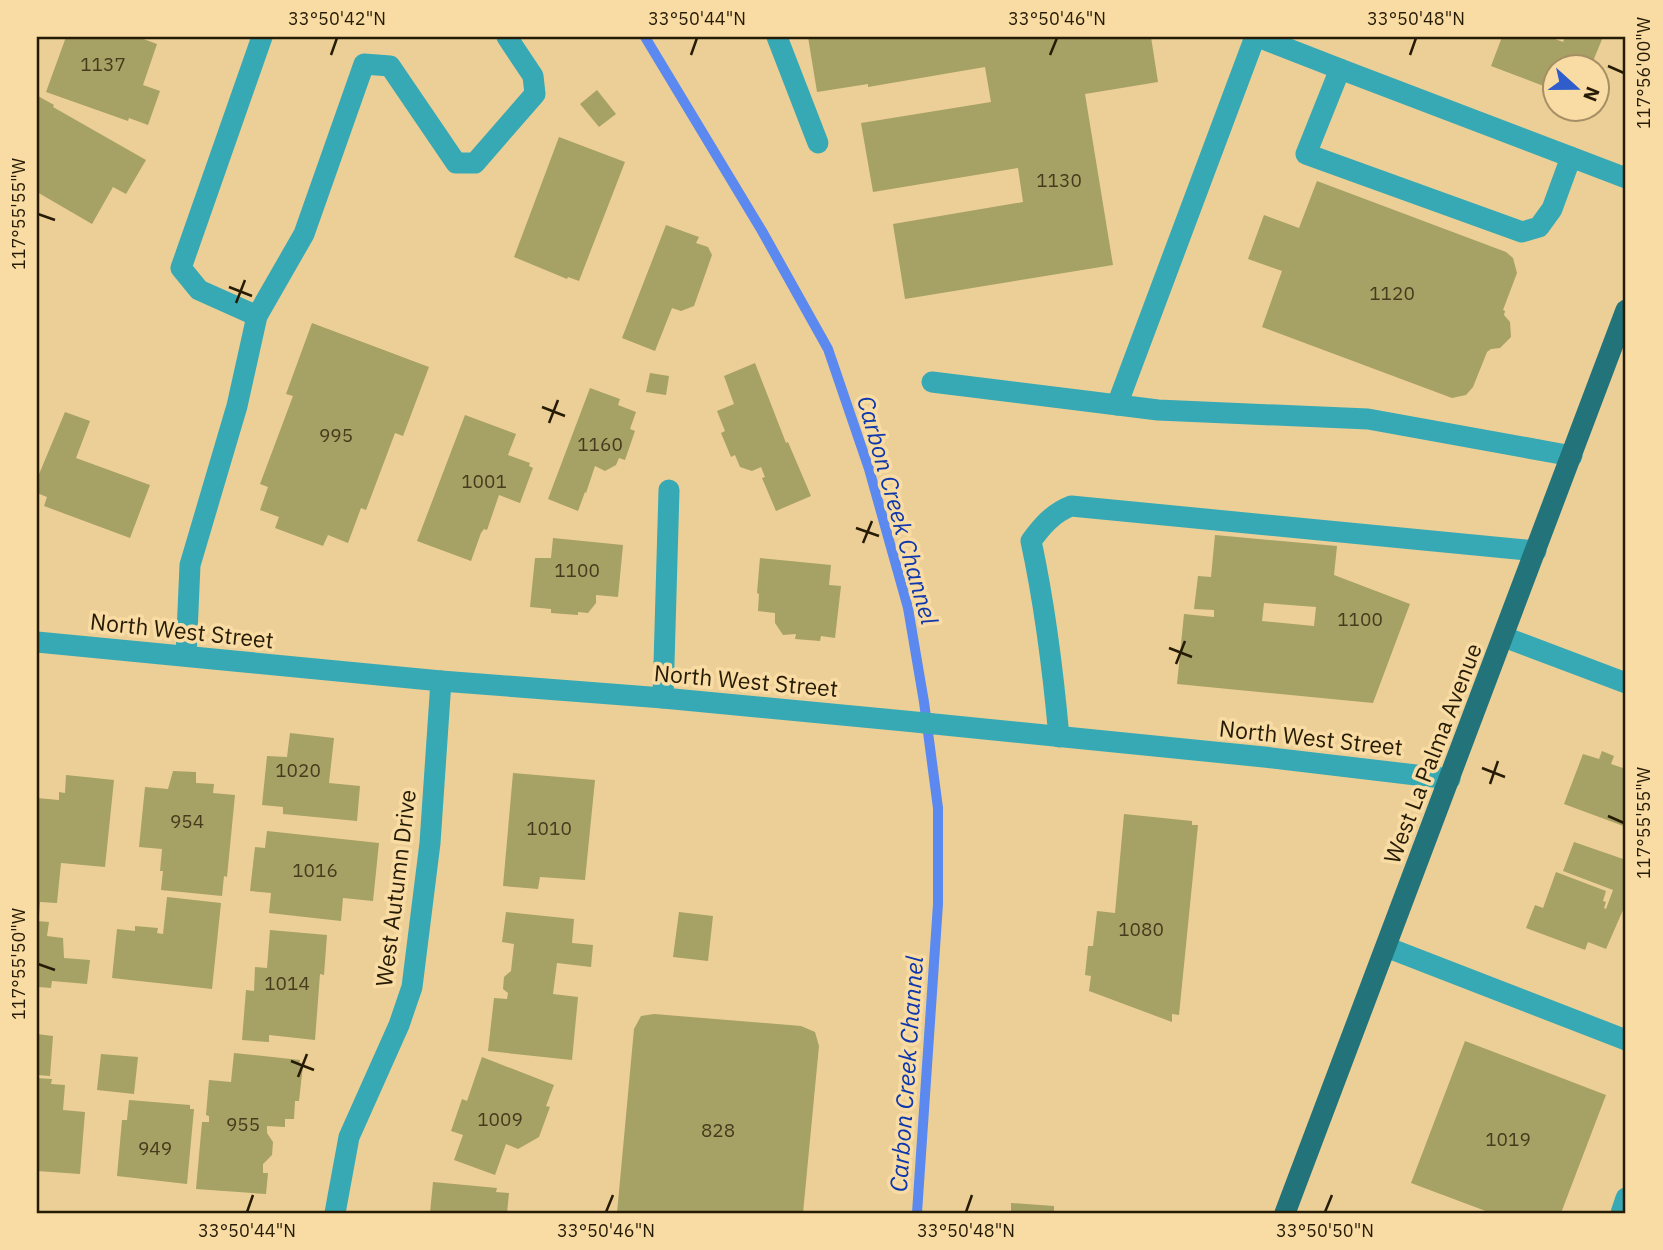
<svg xmlns="http://www.w3.org/2000/svg" width="1663" height="1250" font-family="'IBM Plex Sans',sans-serif">
<style>
.lines{fill:none;stroke-linecap:round;stroke-linejoin:round}
.stream{stroke:#5b89f0;stroke-width:10}
.building{fill:#a6a165;fill-rule:evenodd}
.minor{stroke:#37a9b4;stroke-width:21}
.major{stroke:#22737a;stroke-width:21}
.ticks{fill:none;stroke:#261b05;stroke-width:2.5}
.labels{text-anchor:middle;dominant-baseline:central;stroke-width:7;stroke-linejoin:round;paint-order:stroke}
.number-label{font-size:19px;fill:#463c1d}
.street-label{font-size:23px;fill:#261b05;stroke:#f9dca3}
.water-label{font-size:24px;font-style:italic;fill:#0e37ad;stroke:#f9dca3}
.neatline{fill:none;stroke:#261b05;stroke-width:2.5}
.ticks-label{font-size:18px;text-anchor:middle;fill:#261b05}
</style>
<rect width="100%" height="100%" fill="#eccf96"/>
<g class="lines">
<polyline class="stream" points="645,37 762,231 828,349 869,469 908,608 924,702 938,808 938,904 917,1213"/>
</g>
<g class="building">
<polygon points="66,37 138,37 157,44 143,85 160,91 148,125 129,118 128,121 46,92"/>
<polygon points="808,37 1151,37 1158,82 1085,94 1113,265 905,299 893,224 1023,202 1018,168 873,192 861,123 991,102 985,67 868,87 868,84 817,92"/>
<polygon points="1502,37 1550,37 1563,42 1565,37 1603,37 1591,66 1554,66 1554,90 1491,66"/>
<polygon points="597,90 616,114 599,127 580,104"/>
<polygon points="38,96 54,105 53,107 146,160 126,194 113,187 92,224 37,192"/>
<polygon points="559,137 625,162 579,281 568,277 567,279 514,257"/>
<polygon points="1317,181 1506,252 1513,258 1517,273 1503,310 1505,311 1504,315 1510,322 1511,337 1500,348 1491,349 1487,352 1473,387 1466,395 1452,398 1262,327 1282,271 1248,259 1264,215 1299,228"/>
<polygon points="666,225 699,237 696,243 708,247 712,255 694,306 681,311 672,308 655,351 622,338"/>
<polygon points="312,323 429,367 403,436 395,433 366,510 361,508 348,543 328,535 323,546 275,528 279,517 260,510 268,487 260,484 293,396 286,394"/>
<polygon points="755,363 786,443 788,442 811,496 776,511 762,478 765,477 761,467 752,471 740,467 735,455 731,457 721,433 725,431 717,411 734,404 724,376"/>
<polygon points="650,373 669,376 666,395 646,392"/>
<polygon points="590,388 620,399 618,405 636,412 630,429 635,431 625,460 619,458 616,465 605,471 595,466 586,493 585,492 578,511 548,499"/>
<polygon points="65,412 90,421 76,458 150,485 130,538 44,506 47,497 37,493 37,479"/>
<polygon points="465,415 516,434 508,455 530,463 529,466 533,468 520,503 499,495 487,530 484,529 481,533 471,561 417,541"/>
<path d="M1215,535l122,11 -3,29 76,29 -37,99 -196,-19 7,-70 30,3v-7l-20,-1 4,-33 13,1zM1264,603l52,4 -2,19 -52,-5z"/>
<polygon points="553,538 623,545 618,597 596,595 596,603 588,613 578,612 578,615 551,613 551,609 530,607 535,558 551,558"/>
<polygon points="760,558 831,565 829,585 841,586 835,638 821,636 820,641 795,639 796,634 783,635 775,623 775,613 758,611 759,594 757,593"/>
<polygon points="290,733 334,738 329,783 360,786 357,821 283,814 283,807 262,805 267,756 287,757"/>
<polygon points="1602,751 1614,756 1611,764 1626,769 1626,827 1564,804 1583,754 1599,759"/>
<polygon points="173,771 196,772 196,783 214,784 213,793 235,795 227,877 224,876 222,896 161,890 163,871 160,871 162,849 139,847 145,787 168,789"/>
<polygon points="513,773 595,780 585,880 540,877 538,889 503,886"/>
<polygon points="66,775 114,780 105,867 61,863 57,903 40,902 39,915 37,915 37,798 59,800 59,792 65,793"/>
<polygon points="1124,814 1192,821 1192,825 1198,825 1179,1015 1172,1014 1172,1022 1089,991 1091,976 1085,975 1088,946 1093,946 1097,911 1115,913"/>
<polygon points="267,831 379,843 373,901 343,898 341,921 269,913 271,893 250,891 255,847 265,848"/>
<polygon points="1574,842 1626,860 1626,911 1623,910 1606,949 1588,942 1585,950 1526,928 1535,905 1543,908 1556,872 1606,891 1603,901 1606,902 1604,908 1606,909 1613,890 1563,871"/>
<polygon points="167,897 221,903 212,989 112,978 117,929 135,931 135,926 158,928 157,933 163,934"/>
<polygon points="506,912 574,919 572,943 593,945 591,967 557,963 553,994 578,997 572,1060 488,1051 494,998 507,999 508,993 503,989 504,977 511,971 514,944 502,942"/>
<polygon points="679,912 713,916 708,961 673,957"/>
<polygon points="37,921 49,922 47,936 63,938 64,958 90,960 87,984 52,981 51,988 38,987"/>
<polygon points="270,930 327,935 324,975 320,974 315,1040 269,1035 269,1042 242,1040 246,990 254,991 255,967 267,968"/>
<polygon points="654,1014 801,1026 815,1032 819,1046 803,1213 617,1213 634,1029 641,1016"/>
<polygon points="37,1034 53,1036 50,1076 37,1075"/>
<polygon points="1465,1041 1606,1095 1561,1213 1491,1213 1411,1183"/>
<polygon points="234,1053 300,1060 299,1065 303,1065 299,1101 295,1101 294,1119 285,1119 285,1127 267,1126 267,1133 273,1142 272,1155 263,1164 263,1173 268,1173 266,1194 196,1189 202,1122 209,1122 209,1116 206,1115 209,1080 231,1082"/>
<polygon points="101,1054 138,1057 134,1094 97,1090"/>
<polygon points="482,1057 554,1085 546,1106 550,1107 539,1137 518,1149 506,1144 495,1175 454,1160 463,1135 451,1131 462,1099 467,1101"/>
<polygon points="37,1078 52,1079 51,1084 65,1085 63,1110 85,1112 80,1174 37,1171"/>
<polygon points="129,1100 190,1105 190,1109 194,1109 187,1184 117,1176 122,1120 127,1120"/>
<polygon points="433,1182 497,1188 496,1192 509,1193 507,1213 430,1213"/>
<polygon points="1011,1203 1054,1206 1054,1213 1011,1213"/>
</g>
<g class="lines">
<g class="minor">
<polyline points="777,37 818,143"/>
<polyline points="1258,37 1340,69 1306,154 1522,232 1539,227 1552,209 1571,157"/>
<polyline points="1340,69 1626,178"/>
<polyline points="257,316 199,290 181,268 262,37"/>
<polyline points="932,382 1158,410 1368,419 1572,456"/>
<polyline points="1117,405 1255,37"/>
<polyline points="1504,637 1626,683"/>
<polyline points="37,642 441,681 663,698 905,721 1264,757 1450,779"/>
<polyline points="186,656 190,565 237,406 257,316 304,234 364,64 390,66 456,163 475,163 535,94 533,76 507,37"/>
<polyline points="663,698 669,490"/>
<path d="M1059,737c-6,-67 -14,-131 -28,-196 11,-15 22,-28 40,-35l465,45"/>
<polyline points="1386,947 1626,1040"/>
<polyline points="335,1213 349,1137 399,1025 412,987 430,843 441,681"/>
<polyline points="1621,1213 1626,1198"/>
</g>
<polyline class="major" points="1285,1213 1626,310"/>
</g>
<path class="ticks" d="M331,55l6,-17M691,55l6,-17M1050,55l7,-17M1410,55l6,-17M1608,66l16,7M38,214l17,6M229,287l23,9M236,303l9,-23M542,407l23,9M549,423l9,-23M856,528l23,8M863,543l9,-22M1169,648l23,9M1176,664l9,-23M1482,768l23,9M1490,784l8,-23M1608,816l16,7M38,964l17,6M291,1061l23,9M298,1077l9,-23M247,1212l6,-17M606,1212l7,-17M966,1212l6,-17M1325,1212l7,-17"/>
<g class="labels">
<g class="number-label">
<text x="103" y="64">1137</text>
<text x="1059" y="180">1130</text>
<text x="1392" y="293">1120</text>
<text x="336" y="435">995</text>
<text x="600" y="444">1160</text>
<text x="484" y="481">1001</text>
<text x="577" y="570">1100</text>
<text x="1360" y="619">1100</text>
<text x="298" y="770">1020</text>
<text x="187" y="821">954</text>
<text x="549" y="828">1010</text>
<text x="315" y="870">1016</text>
<text x="1141" y="929">1080</text>
<text x="287" y="983">1014</text>
<text x="500" y="1119">1009</text>
<text x="243" y="1124">955</text>
<text x="718" y="1130">828</text>
<text x="1508" y="1139">1019</text>
<text x="155" y="1148">949</text>
</g>
<g class="street-label">
<text transform="translate(182 630) rotate(6)">North West Street</text>
<text transform="translate(746 680) rotate(5)">North West Street</text>
<text transform="translate(1311 737) rotate(6)">North West Street</text>
<text transform="translate(1432 753) rotate(-69)">West La Palma Avenue</text>
<text transform="translate(395 888) rotate(-83)">West Autumn Drive</text>
</g>
<g class="water-label">
<text transform="translate(898 510) rotate(74)">Carbon Creek Channel</text>
<text transform="translate(906 1074) rotate(-86)">Carbon Creek Channel</text>
</g>
</g>
<rect width="1663" height="1250" fill="none" stroke="#f9dca3" stroke-width="77"/>
<g transform="translate(1576 88) rotate(111)"><circle r="33" fill="#f9dca3" stroke="#a58f64" stroke-width="2"/>
<path d="M0-5L12 26L0 18L-12 26Z" fill="#305dcc"/>
<text y="-10" font-size="19" font-weight="bold" text-anchor="middle" fill="#261b05">N</text>
</g>
<rect x="38" y="38" width="1586" height="1174" class="neatline"/>
<g class="ticks-label">
<text x="337" y="25">33°50'42"N</text>
<text x="697" y="25">33°50'44"N</text>
<text x="1057" y="25">33°50'46"N</text>
<text x="1416" y="25">33°50'48"N</text>
<text transform="translate(1644 73) rotate(-90)" y="6">117°56'00"W</text>
<text transform="translate(19 214) rotate(-90)" y="6">117°55'55"W</text>
<text transform="translate(1644 823) rotate(-90)" y="6">117°55'55"W</text>
<text transform="translate(19 964) rotate(-90)" y="6">117°55'50"W</text>
<text x="247" y="1237">33°50'44"N</text>
<text x="606" y="1237">33°50'46"N</text>
<text x="966" y="1237">33°50'48"N</text>
<text x="1325" y="1237">33°50'50"N</text>
</g>
</svg>
